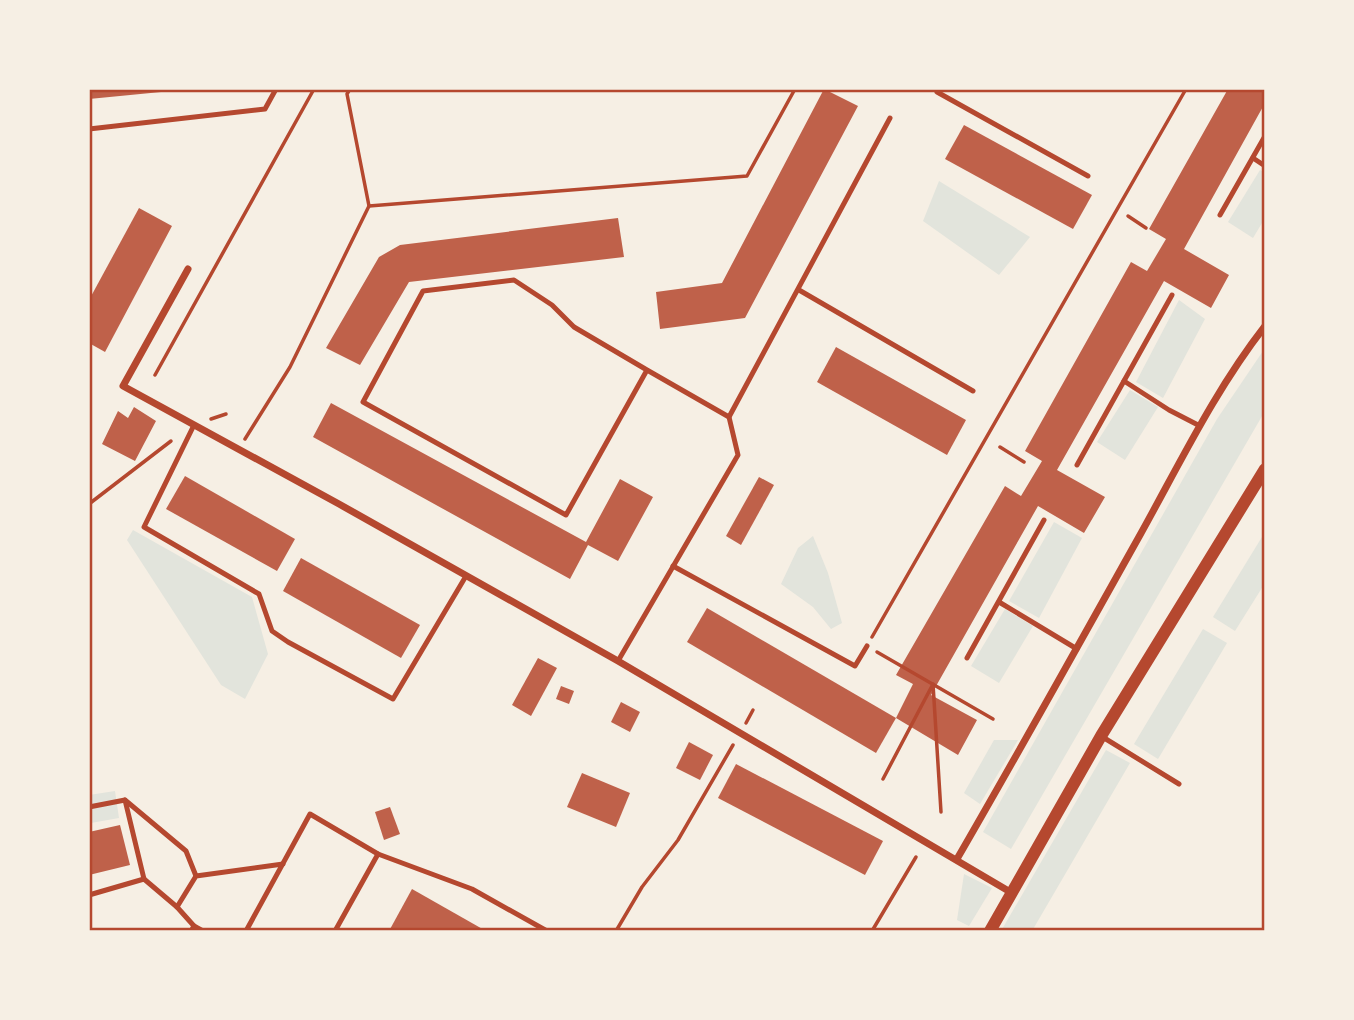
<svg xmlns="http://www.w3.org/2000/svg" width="1354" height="1020" font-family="Barlow,sans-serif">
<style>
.green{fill:#e2e4dc}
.building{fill:#bf614a}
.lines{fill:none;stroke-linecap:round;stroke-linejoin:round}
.path{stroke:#b5482f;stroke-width:3.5}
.service{stroke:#b5482f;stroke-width:5}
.minor{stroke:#b5482f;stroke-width:7}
.tertiary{stroke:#b5482f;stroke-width:12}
.neatline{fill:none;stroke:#b5482f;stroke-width:2.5}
</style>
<rect width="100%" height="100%" fill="#f6efe4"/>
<g class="green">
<polygon points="1260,170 1265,173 1265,218 1253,238 1228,222"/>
<polygon points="939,181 1030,237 999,275 923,221"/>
<polygon points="1179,300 1205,319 1163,398 1136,382"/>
<polygon points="1265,348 1265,411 1011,849 983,832 1217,419"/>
<polygon points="1130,390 1158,407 1125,460 1097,442"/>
<polygon points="1054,522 1082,538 1039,618 1009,601"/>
<polygon points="133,530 252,597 268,654 245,699 221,685 127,540"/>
<polygon points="1265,532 1265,583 1235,631 1213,617"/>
<polygon points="813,536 828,573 842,623 831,629 813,607 781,584 798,548"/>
<polygon points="1005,609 1033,626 999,683 971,666"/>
<polygon points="1203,629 1227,643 1158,759 1134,744"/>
<polygon points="994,740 1018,740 980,804 964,793"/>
<polygon points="1106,750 1130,763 1032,931 1001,931"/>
<polygon points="115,791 119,818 91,823 89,795"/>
<polygon points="964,874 992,888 969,926 957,920"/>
</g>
<g class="building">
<polygon points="89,89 161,89 161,92 89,99"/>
<polygon points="824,89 858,106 745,318 660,329 656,292 722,283"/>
<polygon points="1228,89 1265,89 1265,103 1184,249 1229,275 1211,308 1164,281 1057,470 1105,497 1084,533 1038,506 931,695 977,720 958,755 896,718 913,684 896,675 1005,486 1021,496 1042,461 1025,451 1131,262 1147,271 1166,239 1149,229"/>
<polygon points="964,125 1092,195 1073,229 945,159"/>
<polygon points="139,208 172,226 105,352 89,343 89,300"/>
<polygon points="618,218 624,257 409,282 360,365 326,348 379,257 400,245"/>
<polygon points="836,347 966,420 947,455 817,382"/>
<polygon points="331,403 586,542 620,479 653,497 618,561 588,545 570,579 313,437"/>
<polygon points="134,407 156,421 135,461 102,444 118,411 128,418"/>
<polygon points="185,476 295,539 277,571 166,509"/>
<polygon points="759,477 774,485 741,545 726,536"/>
<polygon points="301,558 420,625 401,658 283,591"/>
<polygon points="707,608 896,718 876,753 687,642"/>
<polygon points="538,658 557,668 531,716 512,705"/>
<polygon points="561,686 574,691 569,704 556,699"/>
<polygon points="621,702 640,712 630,732 611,722"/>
<polygon points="689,742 713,755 700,780 676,768"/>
<polygon points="736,764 883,841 865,875 718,798"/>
<polygon points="582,773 630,793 616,827 567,807"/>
<polygon points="390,807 400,834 384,840 375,812"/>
<polygon points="120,825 130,865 89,875 89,832"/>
<polygon points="412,889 486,931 389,931"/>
</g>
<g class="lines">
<g class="path">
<polyline points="369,206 747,176 795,89"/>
<polyline points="1128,216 1146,228"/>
<polyline points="155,375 314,89"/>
<polyline points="211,419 226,414"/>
<polyline points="245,439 290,367 369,206 347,94 350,89"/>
<polyline points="1000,447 1024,462"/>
<polyline points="89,504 171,441"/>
<polyline points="872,637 1186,89"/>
<polyline points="877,652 993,719"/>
<polyline points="746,723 753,710"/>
<polyline points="883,779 933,684 941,812"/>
<polyline points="616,931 642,887 678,840 733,745"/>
<polyline points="872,931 916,857"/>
</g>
<g class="service">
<polyline points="939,89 937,92 1088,176"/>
<polyline points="89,129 265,109 276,89"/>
<polyline points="1253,158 1265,166"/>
<polyline points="1220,215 1265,136"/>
<polyline points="799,290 973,391"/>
<polyline points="647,370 574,327 552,305 514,280 423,291 363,402 566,515 647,370 729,417"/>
<polyline points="1124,381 1169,410 1200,426"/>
<polyline points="194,425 144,527 259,594 272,631 288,642 393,699 466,576"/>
<polyline points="1077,465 1172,295"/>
<polyline points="673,566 855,666 867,646"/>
<polyline points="999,602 1077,649"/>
<polyline points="967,658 1044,520"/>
<polyline points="618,661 738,455 729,417 890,118"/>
<polyline points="1101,736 1179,784"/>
<polyline points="125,800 144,879"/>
<polyline points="89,807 125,800 186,851 196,876"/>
<polyline points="89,895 144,879 177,907 194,926 191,931"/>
<polyline points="177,907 196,876 283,864"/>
<polyline points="194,926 203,931"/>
<polyline points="246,931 310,814 378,854 472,889 547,931"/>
<polyline points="335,931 378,854"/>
</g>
<g class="minor">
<polyline points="188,269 123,386 339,504 618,661 1012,893"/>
<path d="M957,859c62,-107 122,-215 183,-324 39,-70 75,-145 125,-209"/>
</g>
<polyline class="tertiary" points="990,931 1101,736 1265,469"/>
</g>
<rect width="1354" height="1020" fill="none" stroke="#f6efe4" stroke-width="182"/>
<rect x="91" y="91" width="1172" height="838" class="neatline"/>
</svg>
